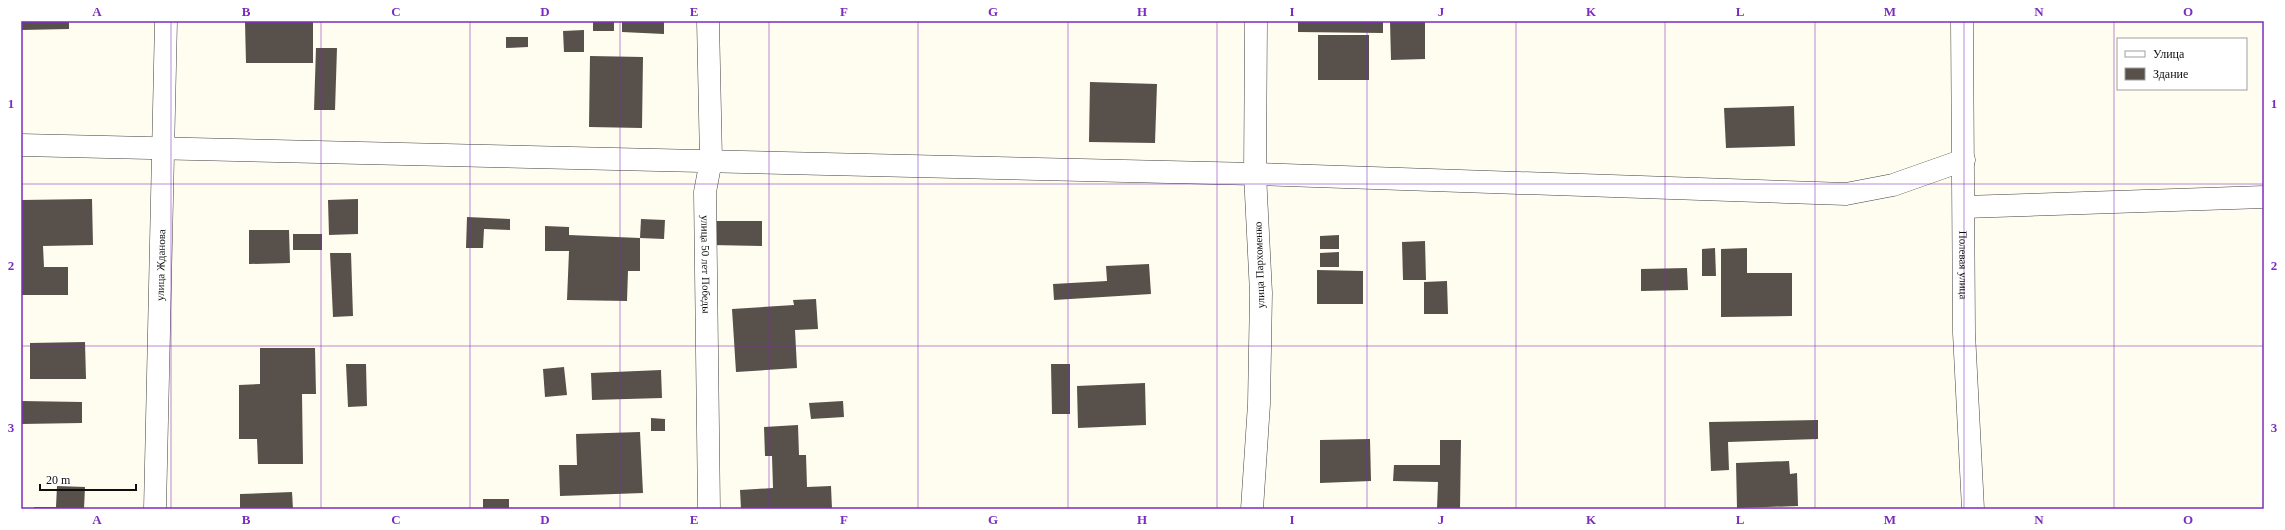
<svg xmlns="http://www.w3.org/2000/svg" width="2285" height="530" font-family="Georgia,serif">
<style>
.building{fill:#58504a}
.lines{fill:none;stroke-linecap:round;stroke-linejoin:round}
.minor-casing{stroke:#414141;stroke-width:23}
.minor{stroke:#fff;stroke-width:22}
.grid{fill:none;stroke:#7b2cbf;stroke-width:1;stroke-opacity:0.55}
.labels{text-anchor:middle;dominant-baseline:central;stroke-width:4;stroke-linejoin:round;paint-order:stroke}
.street-label{font-size:11px;fill:#0e0e0e;stroke:#fff}
.neatline{fill:none;stroke:#7b2cbf;stroke-width:1.5}
.grid-label{font-size:13px;text-anchor:middle;font-weight:bold;fill:#7b2cbf}
</style>
<rect width="100%" height="100%" fill="#fffdef"/>
<g class="building">
<polygon points="21,21 69,21 69,29 21,30"/>
<rect x="593" y="21" width="21" height="10"/>
<polygon points="622,21 664,21 664,34 622,32"/>
<polygon points="1298,21 1383,21 1383,33 1298,32"/>
<polygon points="1390,21 1425,21 1425,59 1391,60"/>
<polygon points="245,22 313,22 313,63 246,63"/>
<polygon points="584,30 584,52 564,52 563,31"/>
<rect x="1318" y="35" width="51" height="45"/>
<polygon points="506,37 528,37 528,47 506,48"/>
<polygon points="316,48 337,48 335,110 314,110"/>
<polygon points="590,56 643,57 642,128 589,127"/>
<polygon points="1090,82 1157,84 1155,143 1089,142"/>
<polygon points="1794,106 1795,146 1726,148 1724,108"/>
<polygon points="92,199 93,245 43,246 44,267 68,267 68,295 21,295 21,200"/>
<polygon points="358,199 358,234 329,235 328,200"/>
<polygon points="467,217 510,219 510,230 484,229 483,248 466,248"/>
<polygon points="641,219 665,220 664,239 640,238"/>
<polygon points="711,221 762,221 762,246 711,245"/>
<polygon points="545,226 569,227 569,235 640,238 640,271 628,271 627,301 567,300 569,251 545,251"/>
<polygon points="249,230 289,230 290,263 249,264"/>
<rect x="293" y="234" width="29" height="16"/>
<polygon points="1339,235 1339,249 1320,249 1320,236"/>
<polygon points="1425,241 1426,280 1403,280 1402,242"/>
<polygon points="1715,248 1716,276 1702,276 1702,249"/>
<polygon points="1747,248 1747,273 1792,273 1792,316 1721,317 1721,249"/>
<polygon points="1339,252 1339,267 1320,267 1320,253"/>
<polygon points="330,253 351,253 353,316 333,317"/>
<polygon points="1149,264 1151,294 1054,300 1053,284 1107,281 1106,266"/>
<polygon points="1687,268 1688,290 1641,291 1641,269"/>
<polygon points="1317,270 1363,271 1363,304 1317,304"/>
<polygon points="1447,281 1448,314 1424,314 1424,282"/>
<polygon points="816,299 818,329 795,330 797,368 736,372 732,309 794,305 793,300"/>
<polygon points="85,342 86,379 30,379 30,343"/>
<polygon points="260,348 315,348 316,394 302,394 303,464 258,464 257,439 239,439 239,385 260,384"/>
<polygon points="346,364 366,364 367,406 348,407"/>
<polygon points="1051,364 1070,364 1070,414 1052,414"/>
<polygon points="564,367 567,395 545,397 543,369"/>
<polygon points="661,370 662,398 592,400 591,373"/>
<polygon points="1145,383 1146,425 1078,428 1077,386"/>
<polygon points="21,401 82,402 82,423 21,424"/>
<polygon points="843,401 844,417 811,419 809,403"/>
<polygon points="651,418 665,419 665,431 651,431"/>
<polygon points="1818,420 1818,439 1728,442 1729,470 1711,471 1709,422"/>
<polygon points="798,425 799,455 806,455 807,487 831,486 832,509 741,509 740,490 773,488 772,456 765,456 764,427"/>
<polygon points="640,432 643,493 560,496 559,465 577,465 576,434"/>
<polygon points="1370,439 1371,481 1320,483 1320,440"/>
<polygon points="1440,440 1461,440 1460,509 1437,509 1438,482 1393,481 1394,465 1440,465"/>
<polygon points="1789,461 1790,474 1797,473 1798,506 1737,508 1736,463"/>
<polygon points="57,486 85,487 84,509 34,509 34,507 56,507"/>
<polygon points="292,492 293,509 240,509 240,494"/>
<rect x="483" y="499" width="26" height="10"/>
</g>
<g class="lines">
<defs>
<g id="minor">
<path id="s1" d="M708,21l3,139 -6,32 4,317"/>
<path id="s2" d="M1962,21l2,312 9,176"/>
<polyline points="21,145 1255,174 1846,194 1893,185 1964,160"/>
<polyline points="1964,207 2264,197"/>
<path id="s3" d="M155,509l11,-488"/>
<polyline points="1252,509 1259,404 1261,293 1255,174 1256,21"/>
</g>
</defs>
<use href="#minor" class="minor-casing"/>
<use href="#minor" class="minor"/>
</g>
<path class="grid" d="M171,21v488M321,21v488M470,21v488M620,21v488M769,21v488M918,21v488M1068,21v488M1217,21v488M1367,21v488M1516,21v488M1665,21v488M1815,21v488M1964,21v488M2114,21v488M21,184h2243M21,346h2243"/>
<g class="labels">
<g class="street-label">
<text stroke="none"><textPath href="#s3" startOffset="244">улица Жданова</textPath></text>
<text stroke="none"><textPath href="#s1" startOffset="244">улица 50 лет Победы</textPath></text>
<text transform="translate(1259 265) rotate(-92)">улица Пархоменко</text>
<text stroke="none"><textPath href="#s2" startOffset="244">Полевая улица</textPath></text>
</g>
</g>
<rect width="2285" height="530" fill="none" stroke="#ffffff" stroke-width="44"/>
<rect x="2117" y="38" width="130" height="52" fill="#ffffff" stroke="#9f9f9f"/>
<rect x="2125" y="51" width="20" height="6" fill="#ffffff" stroke="#9f9f9f"/>
<text x="2153" y="58" font-size="12" fill="#0e0e0e">Улица</text>
<rect x="2125" y="68" width="20" height="12" fill="#58504a" stroke="#9f9f9f"/>
<text x="2153" y="78" font-size="12" fill="#0e0e0e">Здание</text>
<path d="M40 484v6h96v-6" fill="none" stroke="#0e0e0e" stroke-width="2"/>
<text x="46" y="484" font-size="12" fill="#0e0e0e" stroke="#ffffff" stroke-width="3" paint-order="stroke">20 m</text>
<rect x="22" y="22" width="2241" height="486" class="neatline"/>
<g class="grid-label">
<text x="97" y="16">A</text>
<text x="246" y="16">B</text>
<text x="396" y="16">C</text>
<text x="545" y="16">D</text>
<text x="694" y="16">E</text>
<text x="844" y="16">F</text>
<text x="993" y="16">G</text>
<text x="1142" y="16">H</text>
<text x="1292" y="16">I</text>
<text x="1441" y="16">J</text>
<text x="1591" y="16">K</text>
<text x="1740" y="16">L</text>
<text x="1890" y="16">M</text>
<text x="2039" y="16">N</text>
<text x="2188" y="16">O</text>
<text x="11" y="108">1</text>
<text x="2274" y="108">1</text>
<text x="11" y="270">2</text>
<text x="2274" y="270">2</text>
<text x="11" y="432">3</text>
<text x="2274" y="432">3</text>
<text x="97" y="524">A</text>
<text x="246" y="524">B</text>
<text x="396" y="524">C</text>
<text x="545" y="524">D</text>
<text x="694" y="524">E</text>
<text x="844" y="524">F</text>
<text x="993" y="524">G</text>
<text x="1142" y="524">H</text>
<text x="1292" y="524">I</text>
<text x="1441" y="524">J</text>
<text x="1591" y="524">K</text>
<text x="1740" y="524">L</text>
<text x="1890" y="524">M</text>
<text x="2039" y="524">N</text>
<text x="2188" y="524">O</text>
</g>
</svg>
